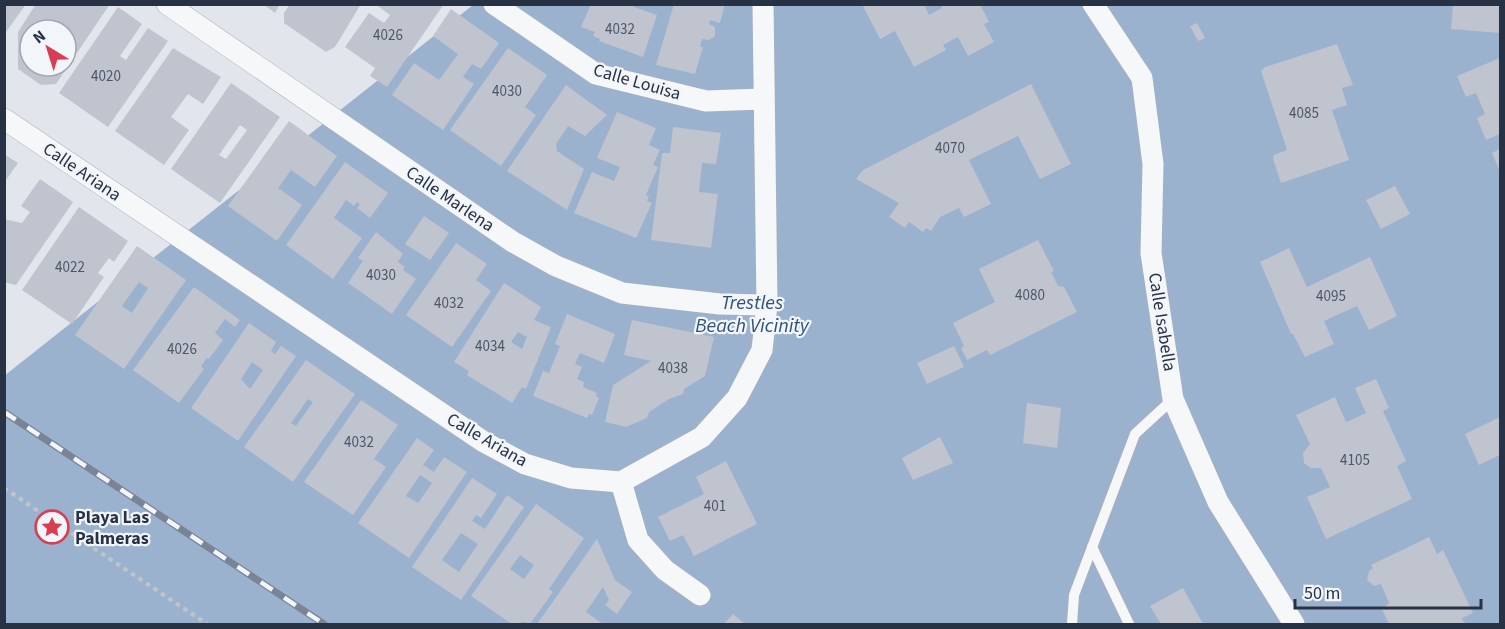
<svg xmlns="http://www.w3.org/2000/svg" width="1505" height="629" font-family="'Source Sans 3',sans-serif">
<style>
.water{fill:#9ab2ce}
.building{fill:#bfc4cf;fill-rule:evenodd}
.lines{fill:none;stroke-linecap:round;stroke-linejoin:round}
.lane-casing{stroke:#aab0ba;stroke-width:12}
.street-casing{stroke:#aab0ba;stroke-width:22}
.path{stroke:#c0c4ca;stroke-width:4;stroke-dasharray:4.5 4.5;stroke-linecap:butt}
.lane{stroke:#f5f7f9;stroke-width:10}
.street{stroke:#f5f7f9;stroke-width:21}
.rail-casing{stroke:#7a8497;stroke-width:7}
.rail{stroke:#f2f5f9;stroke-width:4.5;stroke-dasharray:14;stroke-linecap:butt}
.labels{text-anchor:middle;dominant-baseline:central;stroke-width:4.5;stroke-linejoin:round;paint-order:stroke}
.number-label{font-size:15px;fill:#4e5668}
.street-label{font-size:18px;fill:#283245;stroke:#f2f5f9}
.poi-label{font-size:18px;font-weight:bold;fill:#283245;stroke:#f2f5f9;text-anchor:start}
.water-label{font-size:20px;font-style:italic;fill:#2e507d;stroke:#f2f5f9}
</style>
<rect width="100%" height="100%" fill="#e2e6ec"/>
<polygon class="water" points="473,5 1500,5 1500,624 5,624 4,376"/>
<g class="building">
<polygon points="4,4 26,4 4,35"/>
<path d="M36,4h74l-54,80 -15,1 -23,-16v-37zM30,30h36v36h-36z"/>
<polygon points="263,4 280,4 275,13"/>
<polygon points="290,4 361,4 335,47 326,52 284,23 284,13"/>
<polygon points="375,4 444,4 387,87 370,76 375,68 345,47 369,13 384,23 390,15"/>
<polygon points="591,4 635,4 634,7 657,15 643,57 599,41 600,39 593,36 595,32 581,27"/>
<polygon points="674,4 725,4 720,23 710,20 709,24 715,27 715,36 709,40 702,39 700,47 703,47 695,74 656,65"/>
<polygon points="866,4 928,4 925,6 929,15 942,8 941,4 980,4 989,22 984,24 994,42 968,56 958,37 943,45 946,50 914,67 895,31 880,39 863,6"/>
<polygon points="1500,4 1500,33 1451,29 1453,5"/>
<polygon points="118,7 142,24 120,56 126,60 148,28 168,41 108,127 59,93"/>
<polygon points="451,9 499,43 481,69 472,64 463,77 474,84 443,130 392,95 414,63 439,80 458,54 433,36"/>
<polygon points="1197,23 1205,38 1198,41 1190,26"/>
<polygon points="1337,44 1353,85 1342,88 1347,105 1332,110 1349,160 1281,183 1273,159 1274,155 1287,150 1261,71 1265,67"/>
<polygon points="173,48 221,77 203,104 188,94 171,117 189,130 164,165 115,131"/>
<polygon points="508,48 547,75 525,107 536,115 501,166 450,130"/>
<polygon points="1500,58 1500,134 1486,140 1477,118 1485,114 1476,93 1466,97 1457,76"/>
<path d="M231,83l49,34 -60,86 -49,-34zM240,125l7,5 -21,29 -7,-4z"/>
<polygon points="1031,84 1071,164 1040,179 1018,136 969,160 991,204 964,217 959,208 940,217 931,231 926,228 923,232 909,222 905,228 889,217 899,203 856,179 863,170"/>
<polygon points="566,85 607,115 585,136 568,126 556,144 557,151 584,169 567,210 507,171"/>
<polygon points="617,112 656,128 649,145 660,150 653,165 658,167 646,195 649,196 647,201 652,203 636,238 574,213 592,172 614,181 620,167 597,158"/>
<polygon points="289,121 337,156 315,187 291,170 278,188 302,205 277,241 228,206"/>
<polygon points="673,127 721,133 716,164 702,163 699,192 718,194 711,248 651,240 662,153 670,153"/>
<polygon points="1500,149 1500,172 1492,153"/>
<polygon points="4,154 18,163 4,183"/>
<polygon points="345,162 388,193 370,218 357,208 360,205 357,202 354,206 346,200 334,218 362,238 333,279 286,245"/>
<polygon points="40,179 73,202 16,285 7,283 4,281 4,219 22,223 30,212 21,206"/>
<polygon points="1395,186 1410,214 1381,229 1366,200"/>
<polygon points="79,207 128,241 114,262 109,258 98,273 104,277 72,324 22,290"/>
<polygon points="424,216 449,233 430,260 405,244"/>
<polygon points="376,232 403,254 398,262 405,267 403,270 416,279 392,314 348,283 363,261 358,258"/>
<polygon points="1038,240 1054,271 1051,272 1058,286 1064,287 1077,312 990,355 987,350 967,360 961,348 964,346 953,323 995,302 979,269"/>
<polygon points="456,243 487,264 476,280 491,291 452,347 406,315"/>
<path d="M137,246l49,34 -62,89 -49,-34zM139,282l9,6 -16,25 -10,-7z"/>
<polygon points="1289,248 1307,287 1370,257 1397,316 1369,330 1357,306 1324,321 1334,344 1305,357 1293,334 1291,334 1260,262"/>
<path d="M504,283l37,24 -7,13 17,7 -25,62 -4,-2 -10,16 -45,-28 2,-4 -15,-9zM518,332l9,5 -5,12 -11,-7z"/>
<polygon points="194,287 240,320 235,327 225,319 215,333 223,340 209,359 207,358 201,366 204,369 179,403 133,370"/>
<polygon points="567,314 615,334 604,363 580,353 575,364 582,367 577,379 584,382 583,387 597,393 596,396 599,398 592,415 589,414 587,418 533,396 543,371 549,373 560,346 555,344"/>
<polygon points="632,320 714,337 705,376 684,389 683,394 669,399 649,412 647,418 626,427 605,422 613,385 651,361 624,355"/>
<path d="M249,323l27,19 -5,9 4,3 6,-8 15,10 -58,85 -47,-33zM252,362l11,8 -13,19 -9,-10z"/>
<polygon points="954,346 964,367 927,384 917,363"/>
<path d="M306,360l49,34 -62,88 -49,-35zM308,399l5,3 -17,24 -5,-3z"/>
<polygon points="1376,379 1389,408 1383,411 1406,461 1397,466 1412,499 1326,539 1307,497 1330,487 1321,468 1311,468 1304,463 1303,453 1310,444 1296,415 1335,397 1346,422 1349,421 1366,413 1355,388"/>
<polygon points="361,400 398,425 374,459 386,467 353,515 304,482"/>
<polygon points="1027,403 1061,408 1057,448 1023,443"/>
<polygon points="1500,417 1500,455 1479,465 1465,434"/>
<polygon points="940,437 953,463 913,480 902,458"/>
<path d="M417,438l17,12 -11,15 11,7 10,-15 23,15 -58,86 -51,-35zM420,475l12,8 -14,20 -12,-7z"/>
<polygon points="726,461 757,524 694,556 683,535 670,541 658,517 704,494 696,477"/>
<path d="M472,478l25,16 -16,24 -5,-3 -4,6 13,8 22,-34 17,12 -63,93 -49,-33zM461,533l17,11 -19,28 -17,-12z"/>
<path d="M536,504l48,34 -35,51 4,3 -23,32 -6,-2 -12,2 -41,-28zM520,555l14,10 -10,14 -14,-10z"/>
<polygon points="1429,537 1437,554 1443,550 1473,613 1462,618 1465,624 1389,624 1382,609 1389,603 1381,584 1374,586 1367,580 1369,571 1373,568 1371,565"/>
<polygon points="597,539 615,580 632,592 617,614 605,605 609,600 603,587 586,612 603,624 537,624"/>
<polygon points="1183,588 1203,624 1161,624 1150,606"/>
<polygon points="733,614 745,624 724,624"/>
</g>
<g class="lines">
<defs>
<g id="lane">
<polyline points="1092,547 1129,624"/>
<polyline points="1072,624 1074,595 1135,434 1173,399"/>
</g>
<g id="street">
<polyline points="167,4 513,242 556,266 622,293 720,304 767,305"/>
<polyline points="494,4 596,74 706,101 763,99"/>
<polyline points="1093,4 1142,78 1153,164 1151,253 1173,399 1218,502 1294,624"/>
<polyline points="4,119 484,442 525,464 571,478 621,482 702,437 737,398 762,350 767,305 763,4"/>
<polyline points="621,482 638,540 665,570 700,595"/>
</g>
</defs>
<use href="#lane" class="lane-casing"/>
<use href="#street" class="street-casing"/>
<polyline class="path" points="4,488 207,624"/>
<use href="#lane" class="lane"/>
<use href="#street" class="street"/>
<defs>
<polyline id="rail" points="4,412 324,624"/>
</defs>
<use href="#rail" class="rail-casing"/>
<use href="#rail" class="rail"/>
</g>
<defs>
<symbol id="sight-ring" viewBox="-11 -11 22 22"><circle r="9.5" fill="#f2f5f9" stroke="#da3d51" stroke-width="1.5"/><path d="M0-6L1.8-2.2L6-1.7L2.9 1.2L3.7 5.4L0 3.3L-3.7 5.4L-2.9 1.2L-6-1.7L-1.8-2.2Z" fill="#da3d51"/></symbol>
</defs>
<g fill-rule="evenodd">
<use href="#sight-ring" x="33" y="508" width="38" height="38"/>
</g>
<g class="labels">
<g class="number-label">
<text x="620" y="29">4032</text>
<text x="388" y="35">4026</text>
<text x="106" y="76">4020</text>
<text x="507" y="91">4030</text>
<text x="1304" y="113">4085</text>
<text x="950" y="148">4070</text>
<text x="70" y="267">4022</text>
<text x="381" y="275">4030</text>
<text x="1030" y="295">4080</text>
<text x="1331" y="296">4095</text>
<text x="449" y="303">4032</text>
<text x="490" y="346">4034</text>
<text x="182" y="349">4026</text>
<text x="673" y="368">4038</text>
<text x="359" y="442">4032</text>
<text x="1355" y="460">4105</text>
<text x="715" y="506">401</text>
</g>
<g class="street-label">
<text transform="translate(637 82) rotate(16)">Calle Louisa</text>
<text transform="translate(82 172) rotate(34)">Calle Ariana</text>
<text transform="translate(450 199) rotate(34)">Calle Marlena</text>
<text transform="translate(1162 322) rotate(81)">Calle Isabella</text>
<text transform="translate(487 440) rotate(30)">Calle Ariana</text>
</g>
<g class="poi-label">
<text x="75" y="517">Playa Las<tspan x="75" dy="21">Palmeras</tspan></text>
</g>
<g class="water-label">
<text x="752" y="303">Trestles<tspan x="752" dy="23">Beach Vicinity</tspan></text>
</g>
</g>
<rect width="1505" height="629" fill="none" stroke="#283245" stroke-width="12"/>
<g transform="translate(48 48) rotate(322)"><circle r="28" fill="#f2f5f9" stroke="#a1a7b1" stroke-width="1.5"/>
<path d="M0-4.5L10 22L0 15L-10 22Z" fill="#da3d51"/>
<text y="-9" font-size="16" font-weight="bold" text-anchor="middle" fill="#283245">N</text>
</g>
<path d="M1295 599v9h186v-9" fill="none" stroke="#283245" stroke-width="3"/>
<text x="1304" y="599" font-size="18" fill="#283245" stroke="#f2f5f9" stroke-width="4.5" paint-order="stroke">50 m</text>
</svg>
